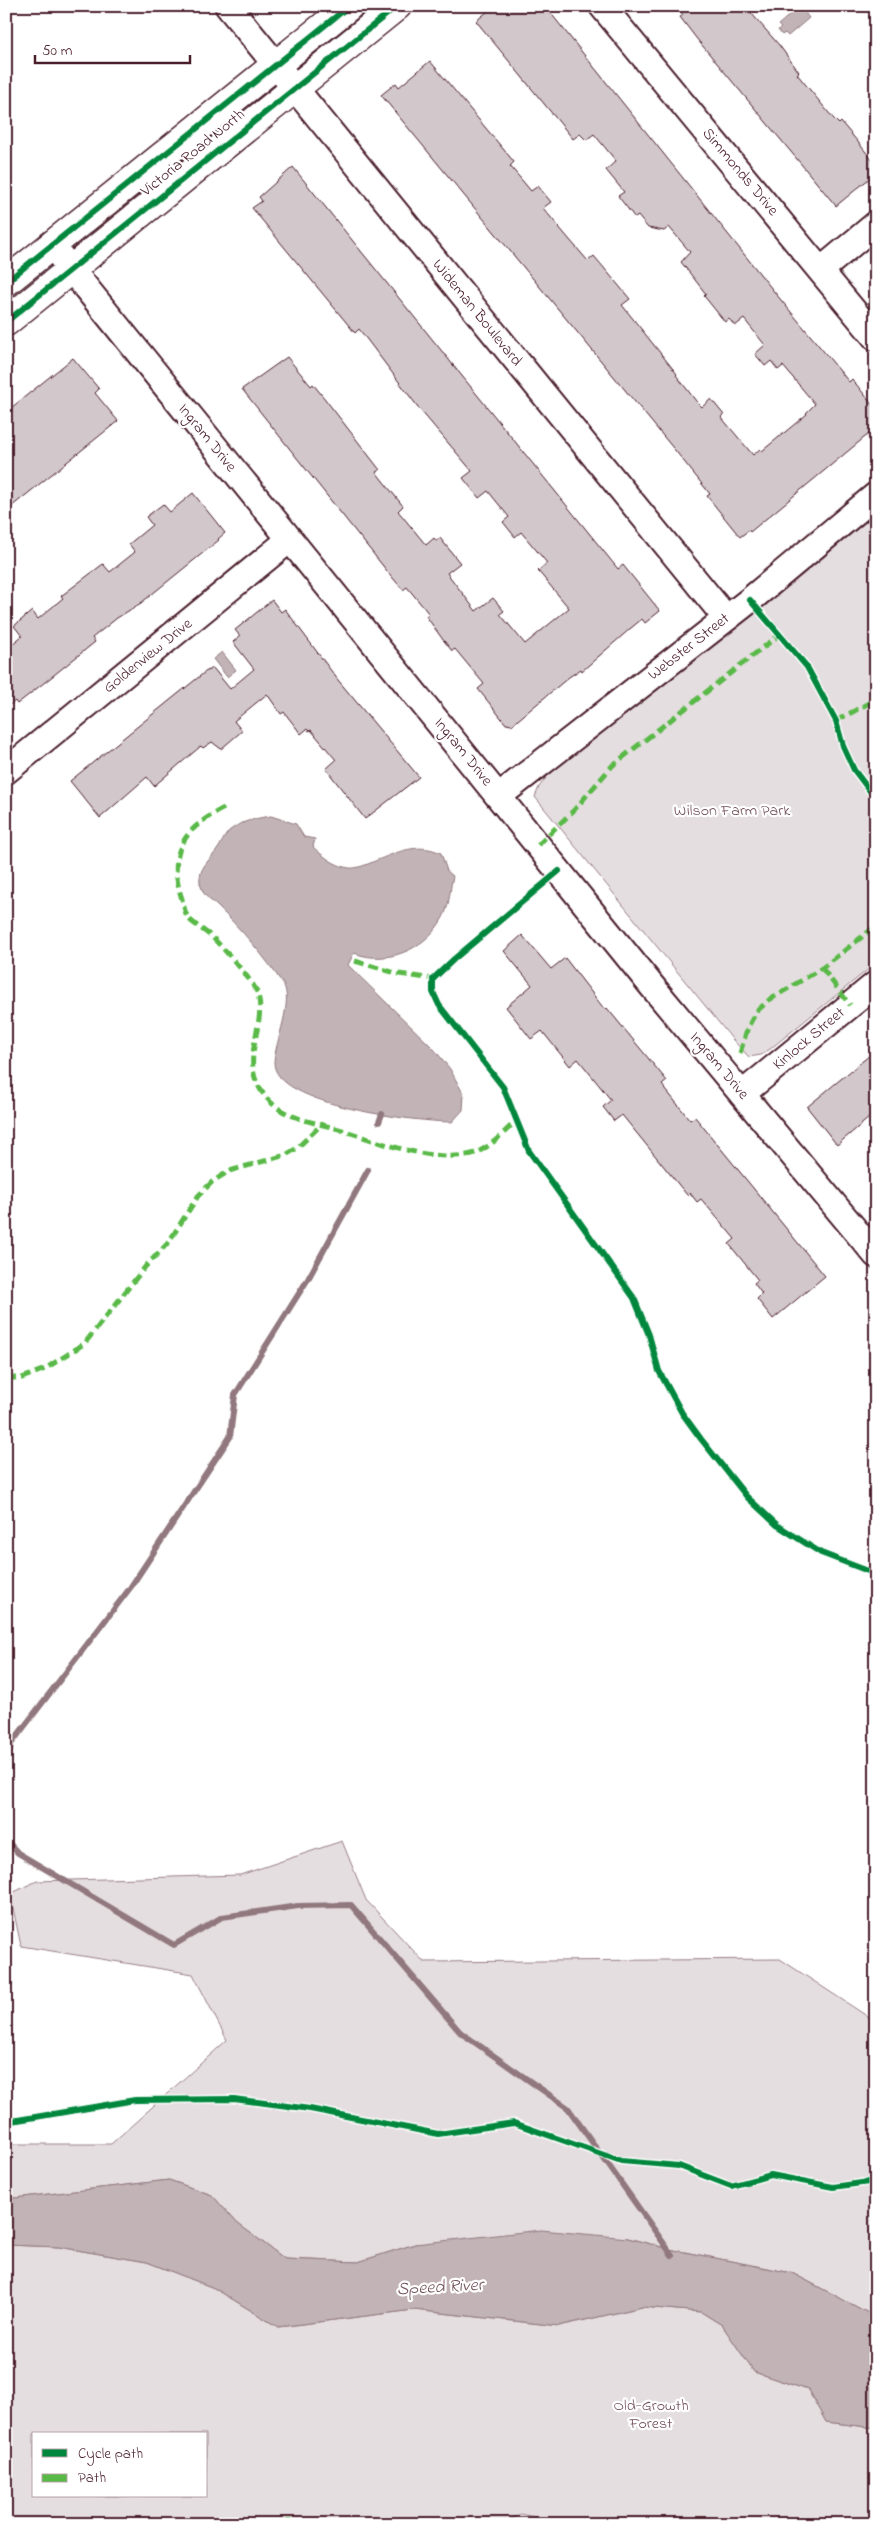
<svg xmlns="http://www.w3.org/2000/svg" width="882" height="2530" font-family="'Indie Flower',sans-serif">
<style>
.green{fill:#e5dee0;stroke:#987e86;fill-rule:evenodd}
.water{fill:#c1b3b6;stroke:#91787e}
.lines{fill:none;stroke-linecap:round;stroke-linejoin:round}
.stream{stroke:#91787e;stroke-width:6}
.building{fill:#d2c7cb;stroke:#4a1f2b}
.minor-casing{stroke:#4a1f2b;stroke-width:29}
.secondary-casing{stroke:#4a1f2b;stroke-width:31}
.minor{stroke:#fff;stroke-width:25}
.secondary{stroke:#fff;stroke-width:28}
.quiet{stroke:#58b947;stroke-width:5;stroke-dasharray:10 5;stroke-linecap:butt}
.cycleway-casing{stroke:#fff;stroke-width:9}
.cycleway{stroke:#00873e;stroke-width:6}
.labels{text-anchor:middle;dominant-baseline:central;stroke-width:4.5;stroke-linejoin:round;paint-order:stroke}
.street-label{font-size:16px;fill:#4a1f2b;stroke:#fff}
.park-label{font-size:16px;fill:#714f58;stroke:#fff}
.water-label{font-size:18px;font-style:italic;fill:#74535c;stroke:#fff}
</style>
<rect width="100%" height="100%" fill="#fff"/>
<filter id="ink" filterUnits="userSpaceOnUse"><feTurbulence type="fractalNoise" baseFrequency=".02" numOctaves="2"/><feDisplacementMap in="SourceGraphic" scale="10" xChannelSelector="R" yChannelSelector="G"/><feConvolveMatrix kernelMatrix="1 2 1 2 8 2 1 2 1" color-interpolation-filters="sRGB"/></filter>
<g filter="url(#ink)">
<g class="green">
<polygon points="876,513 876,963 770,1049 761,1055 749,1057 733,1040 535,797 539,787 549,774"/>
<polygon points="342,1841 366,1900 424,1962 780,1959 876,2022 876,2317 792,2273 669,2249 628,2238 415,2244 358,2262 285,2259 237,2223 212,2195 169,2180 6,2199 6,2144 111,2144 227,2040 193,1974 21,1946 10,1894 37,1881 240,1875"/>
<path d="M6,2245l53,2 88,15 67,26 64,39 136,-17 145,16 83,-19 59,5 21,13 32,47 54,18 18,32 50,6v96h-312l-43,-10 -18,10h-497zM34,2434h172v62h-172z"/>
</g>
<g class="water">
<polygon points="800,6 809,18 788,36 785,33 782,35 778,30 781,28 778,25"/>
<polygon points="222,652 236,670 227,677 213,659"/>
<path d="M271,816l25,8 8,13 11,2 -2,8c10,9 22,19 36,21 8,1 19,-4 26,-7 23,-9 42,-19 66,-8l6,18 6,5c-3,11 -3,25 -7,35 -14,35 -56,56 -92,42l-6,12 86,84 16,20 14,26 -1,15 -11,12c-32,0 -179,-16 -178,-60 1,-20 20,-61 9,-78 -18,-27 -42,-55 -66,-78 -3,-3 -8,-6 -11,-10 -3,-3 -5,-9 -6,-13 -2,-15 10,-23 17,-33 4,-5 7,-14 12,-19 12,-10 28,-13 42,-15z"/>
<polygon points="169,2180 212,2195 237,2223 285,2259 358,2262 415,2244 541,2230 628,2238 669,2249 792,2273 876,2317 876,2428 826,2422 808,2390 754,2372 722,2325 701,2312 642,2307 559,2326 414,2310 278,2327 214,2288 147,2262 59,2247 6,2245 6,2199"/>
</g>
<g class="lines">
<g class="stream">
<polyline points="379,1122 382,1114"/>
<polyline points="6,1769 11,1744 130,1588 230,1437 235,1395 308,1279 368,1170"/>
<polyline points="6,1840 18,1853 174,1945 222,1917 298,1906 351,1905 460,2032 568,2108 672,2255"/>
</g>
</g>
<g class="building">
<polygon points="494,6 545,6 776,294 849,382 852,379 876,409 876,428 750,532 749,530 740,537 707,496 710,494 678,454 381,95 396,83 399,87 430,61 514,162 510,166 531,191 538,186 551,202 543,208 569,239 588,261 594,256 630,299 622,305 677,374 676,375 696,401 702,407 711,399 724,415 721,417 753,455 760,449 762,451 807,414 806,413 815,404 783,366 778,370 771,361 765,366 755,354 765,345 744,319 735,326 729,319 725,322 704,296 706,294 681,262 690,252 669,227 664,231 648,228 638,216 635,218 618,196 624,192 606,170 616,161 594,134 586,140 580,134 573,139 476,21"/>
<polygon points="676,6 745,6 779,45 799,72 797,74 833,118 839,124 841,122 858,142 876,165 876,173 836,206 696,38 680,17 683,15"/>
<polygon points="293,167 618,569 623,565 660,611 645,623 642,619 631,628 582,671 581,669 569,677 512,725 506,724 478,689 484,684 455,649 452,651 441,637 426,616 429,614 407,587 403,590 387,571 242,389 287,357 311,386 313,384 325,399 380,470 376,472 403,506 398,511 426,545 434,538 436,541 440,538 460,563 447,573 476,611 493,598 504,611 500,614 525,644 569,608 538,571 547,563 521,532 515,537 503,522 509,517 488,491 479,498 463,478 472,471 421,411 359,329 355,333 252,208 262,201 259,197"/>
<polygon points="73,358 99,389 95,393 118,421 6,511 6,412"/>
<polygon points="193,493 225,533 218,539 219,540 141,603 117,618 92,638 95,642 54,675 17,704 15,701 6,708 6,649 22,636 14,626 32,611 38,619 63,598 61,596 103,564 110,572 135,552 129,544 152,525 146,517 163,504 170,512"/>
<polygon points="272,600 281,612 285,609 338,680 419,777 365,819 326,769 336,760 311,730 309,731 307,729 301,734 284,712 281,714 267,694 234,721 242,731 221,749 212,742 203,748 201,746 154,786 147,777 100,818 70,781 205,672 213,668 230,689 254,669 233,642 240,636 235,630"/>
<polygon points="522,935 551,969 565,958 605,1010 607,1008 667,1081 662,1085 690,1120 695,1117 825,1276 773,1319 757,1299 762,1294 754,1283 758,1280 729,1244 735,1239 701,1199 697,1202 690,1193 687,1195 622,1115 614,1121 603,1107 611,1100 578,1059 570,1066 542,1031 531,1039 506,1007 532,985 504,951"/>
<polygon points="876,1050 876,1112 837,1145 807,1107"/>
</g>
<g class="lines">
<defs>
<g id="minor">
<polyline points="228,6 726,618"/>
<polyline points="602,6 876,338"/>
<polyline points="53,247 651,985 876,1255"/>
<polyline points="821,270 876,224"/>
<polyline points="6,771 289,540"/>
<polyline points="499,796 750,600 876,495"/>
<polyline points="742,1094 876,984"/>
</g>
<g id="secondary">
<polyline points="6,282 349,6"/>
<polyline points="6,322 397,6"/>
</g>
</defs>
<use href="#minor" class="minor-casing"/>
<use href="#secondary" class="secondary-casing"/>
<use href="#minor" class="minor"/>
<use href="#secondary" class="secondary"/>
<g class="quiet">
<polyline points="836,721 876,699"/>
<path d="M224,808c-39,20 -57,43 -43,88 3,8 3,18 9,24 8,7 17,12 24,19 10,10 38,41 43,53 11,28 -15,62 1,93 5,10 13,19 23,25 18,11 41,14 61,20 38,12 84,31 125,25 20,-3 36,-22 49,-34"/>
<polyline points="538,845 574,810 613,765 779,635"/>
<polyline points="355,961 399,974 433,979"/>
<polyline points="822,968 850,1005"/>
<polyline points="740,1053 748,1027 756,1012 769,1000 822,968 876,926"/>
<polyline points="6,1378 22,1378 45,1369 85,1343 145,1267 168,1243 198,1196 212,1182 229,1171 286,1155 297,1148 322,1124"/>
<polyline points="289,2524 289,2519"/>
</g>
<defs>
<g id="cycleway">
<polyline points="6,282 349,6"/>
<polyline points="6,322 397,6"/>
<polyline points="750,600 807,667 836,721 843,746 854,770 876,799"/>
<polyline points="559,871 454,959 433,979 433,992 439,1005 503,1087 529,1151 634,1298 649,1335 659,1371 682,1413 701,1439 747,1497 777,1525 821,1553 876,1574"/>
<polyline points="6,2122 135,2100 234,2099 310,2109 438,2134 514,2123 621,2161 679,2166 731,2186 771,2175 833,2187 876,2181"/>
</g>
</defs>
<use href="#cycleway" class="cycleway-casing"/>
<use href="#cycleway" class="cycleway"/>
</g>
</g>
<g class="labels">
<g class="street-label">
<text transform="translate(193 153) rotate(-39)">Victoria Road North</text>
<text transform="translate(740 172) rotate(50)">Simmonds Drive</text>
<text transform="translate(477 313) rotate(51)">Wideman Boulevard</text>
<text transform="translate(207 438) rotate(51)">Ingram Drive</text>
<text transform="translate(689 647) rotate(-38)">Webster Street</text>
<text transform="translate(148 656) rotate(-39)">Goldenview Drive</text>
<text transform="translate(463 752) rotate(51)">Ingram Drive</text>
<text transform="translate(809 1039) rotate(-40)">Kinlock Street</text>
<text transform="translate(719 1066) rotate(50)">Ingram Drive</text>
</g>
<g class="park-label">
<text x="732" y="811">Wilson Farm Park</text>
<text x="651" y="2406">Old-Growth<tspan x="651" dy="18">Forest</tspan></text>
</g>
<g class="water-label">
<text transform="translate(440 2288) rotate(-3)">Speed River</text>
</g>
</g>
<rect width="882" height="2530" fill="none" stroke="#fff" stroke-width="25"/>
<rect x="12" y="12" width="857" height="2505" fill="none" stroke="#4a1f2b" stroke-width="2" filter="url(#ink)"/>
<rect x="32" y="2432" width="175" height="65" fill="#ffffff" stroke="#b7a5aa"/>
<rect x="42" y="2449" width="25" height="8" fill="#00873e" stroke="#b7a5aa"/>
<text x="78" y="2458" font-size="15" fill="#4a1f2b">Cycle path</text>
<rect x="42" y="2474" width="25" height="8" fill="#58b947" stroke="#b7a5aa"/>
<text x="78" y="2482" font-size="15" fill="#4a1f2b">Path</text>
<path d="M35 55v8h155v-8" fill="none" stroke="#4a1f2b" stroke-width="2.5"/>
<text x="42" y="55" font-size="15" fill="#4a1f2b" stroke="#ffffff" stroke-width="4" paint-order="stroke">50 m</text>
</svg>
